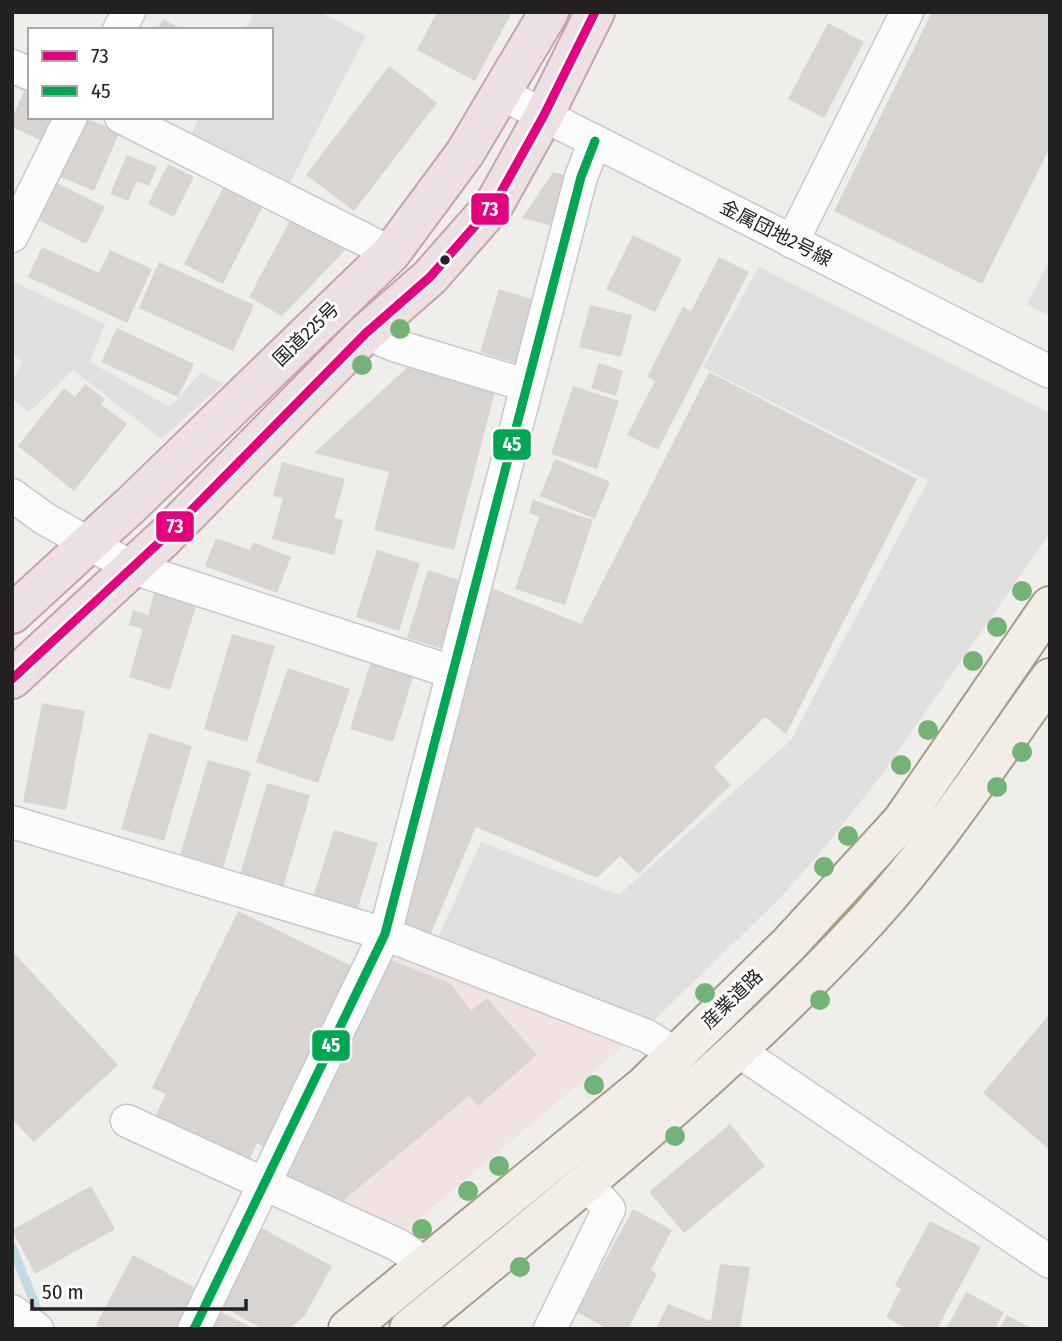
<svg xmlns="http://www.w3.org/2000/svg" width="1062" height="1341" font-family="'Fira Sans Condensed','Noto Sans JP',sans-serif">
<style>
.commercial{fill:#f1e3e1}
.parking{fill:#e0dfde}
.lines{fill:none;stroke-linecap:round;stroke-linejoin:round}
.stream{stroke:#bfdbe3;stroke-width:9}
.building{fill:#d7d4d2}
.minor-casing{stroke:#c9c8c7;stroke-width:35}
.major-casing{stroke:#a79c86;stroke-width:42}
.highway-casing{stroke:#c5a2ac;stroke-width:42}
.minor{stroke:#fdfcfc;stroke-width:32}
.major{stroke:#f3ede7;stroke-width:38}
.highway{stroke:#ece0e2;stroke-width:38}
.bus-1-casing{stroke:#fff;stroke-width:14}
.bus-2-casing{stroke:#fff;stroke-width:14}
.bus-1{stroke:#e5007d;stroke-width:9}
.bus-2{stroke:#00a651;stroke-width:9}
.tree{fill:#73b476}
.bus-dot{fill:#222;stroke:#fff;stroke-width:2.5}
.labels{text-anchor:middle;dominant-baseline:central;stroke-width:6;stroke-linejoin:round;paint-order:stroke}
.street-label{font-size:19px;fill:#222;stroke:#fff}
.line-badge{stroke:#fff;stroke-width:2.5}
.badge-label{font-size:19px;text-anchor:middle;font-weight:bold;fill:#fff}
</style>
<rect width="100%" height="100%" fill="#f0eeeb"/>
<polygon class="commercial" points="390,945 631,1040 396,1238 277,1181"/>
<g class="parking">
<polygon points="254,12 320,12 366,36 286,190 188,140 200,117 271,117 271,30 245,30"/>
<polygon points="1050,260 1050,316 1027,305"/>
<polygon points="759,267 1050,413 1050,533 880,777 819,854 778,900 646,1028 435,945 481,842 619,895 791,740 928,481 703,367"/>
<polygon points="12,281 105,324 90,362 170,407 201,372 223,384 161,439 73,370 29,412 12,399 12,381 23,362 12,354"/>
</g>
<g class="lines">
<polyline class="stream" points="12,1247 40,1316"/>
</g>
<g class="building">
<polygon points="437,12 512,12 475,81 417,50"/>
<polygon points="932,12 1050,12 1050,147 982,284 834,211"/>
<polygon points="163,19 183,30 157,30"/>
<polygon points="828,23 864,42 824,118 788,99"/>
<polygon points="389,66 437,103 354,211 306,175"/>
<polygon points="26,87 30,88 30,117 59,117 47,143 12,127 12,118"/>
<polygon points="81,117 120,131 94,191 56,175"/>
<polygon points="127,155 157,167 149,186 137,181 128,201 110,194"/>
<polygon points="168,164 194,177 174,217 148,204"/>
<polygon points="553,172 569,176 556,227 522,218"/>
<polygon points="49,179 105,207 86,244 31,216"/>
<polygon points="224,186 263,206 223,284 184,264"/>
<polygon points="293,215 352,243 282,316 249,297"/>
<polygon points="633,235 682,259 655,312 606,289"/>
<polygon points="42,247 99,273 110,250 152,269 127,323 28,277"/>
<polygon points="719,257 749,272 658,450 627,435 655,381 647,377 683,307 691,311"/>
<polygon points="159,262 254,305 233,351 139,308"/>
<polygon points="499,289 535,300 516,363 480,352"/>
<polygon points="590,305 632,315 621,357 579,347"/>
<polygon points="117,328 194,364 178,397 101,362"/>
<polygon points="599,363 623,371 616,396 591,388"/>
<polygon points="410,365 496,387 454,550 374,530 389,472 314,453"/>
<polygon points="709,372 917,479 786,734 765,717 714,767 731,785 638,874 620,856 597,878 476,827 429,938 404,926 491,588 581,624"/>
<polygon points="85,384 105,399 101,404 127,424 74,491 18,446 64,388 75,397"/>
<polygon points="573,386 619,401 597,469 551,454"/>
<polygon points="555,459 610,482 595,519 540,496"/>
<polygon points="282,462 345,479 334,518 343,520 334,555 272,539 283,498 273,496"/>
<polygon points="533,500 593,520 565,605 515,589 539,517 529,513"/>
<polygon points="216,538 250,550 253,542 291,557 277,593 205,566"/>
<polygon points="377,550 420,563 399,631 356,617"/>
<polygon points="428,570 471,584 450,651 407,638"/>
<polygon points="155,590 197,603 170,690 129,677 143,629 129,625 133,610 148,615"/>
<polygon points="232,634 275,646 247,742 204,729"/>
<polygon points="371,661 414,674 393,742 350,729"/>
<polygon points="288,668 350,689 318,783 256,762"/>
<polygon points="42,703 85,711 66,810 23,802"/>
<polygon points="149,733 192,746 164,841 121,829"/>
<polygon points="208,760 251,772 223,868 180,855"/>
<polygon points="267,783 310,795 282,891 239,878"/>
<polygon points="334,830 378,843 357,911 313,898"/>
<polygon points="238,911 356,968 268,1149 257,1143 249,1161 155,1117 166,1094 152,1088"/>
<polygon points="12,951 118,1065 34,1142 12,1119"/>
<polygon points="387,959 450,983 471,1011 487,998 537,1055 478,1106 469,1096 340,1203 280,1173"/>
<polygon points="1050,1014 1050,1150 983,1093"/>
<polygon points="730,1124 765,1166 684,1233 649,1192"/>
<polygon points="91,1186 115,1229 35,1274 12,1230"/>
<polygon points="633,1209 672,1230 651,1270 657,1274 628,1329 608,1329 577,1312"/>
<polygon points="930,1221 981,1247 937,1329 908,1329 886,1317 901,1289 895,1285"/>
<polygon points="256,1225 332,1266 304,1317 288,1329 263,1329 214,1302"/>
<polygon points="133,1255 201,1291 181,1329 104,1329 96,1325"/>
<polygon points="720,1264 750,1267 740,1329 656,1329 668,1304 711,1321"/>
<polygon points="966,1292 1004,1312 995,1329 946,1329"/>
<polygon points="213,1308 255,1329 203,1329"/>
<polygon points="1007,1315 1033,1329 999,1329"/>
</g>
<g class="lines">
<defs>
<g id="minor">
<polyline points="119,30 129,12"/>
<polyline points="12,66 30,74"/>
<polyline points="502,94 1050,372"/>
<polyline points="121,117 391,253"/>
<polyline points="12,236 71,117"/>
<polyline points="792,242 907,12"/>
<polyline points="366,333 397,346 526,385"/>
<polyline points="12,495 45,519 133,568 452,672"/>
<polyline points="12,822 385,934 647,1036 676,1054"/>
<polyline points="737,1050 1050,1262"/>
<polyline points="127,1121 398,1245 424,1263"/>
<polyline points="12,1311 37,1329"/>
<polyline points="194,1329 385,934 581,177 595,141"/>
<polyline points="550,1329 609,1209 586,1183"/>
</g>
<g id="major">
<polyline points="348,1329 644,1086 789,944 902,821 1050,606"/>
<path d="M409,1329c156,-128 314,-254 452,-402 71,-76 128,-164 189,-249"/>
</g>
<g id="highway">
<polyline points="12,614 132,504 391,253 465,153 549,12"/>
<polyline points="12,679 164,538 366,333 430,277 495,203 544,115 595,12"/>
</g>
</defs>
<use href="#minor" class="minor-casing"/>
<use href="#major" class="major-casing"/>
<use href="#highway" class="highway-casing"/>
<use href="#minor" class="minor"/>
<use href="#major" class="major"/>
<use href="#highway" class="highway"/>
<defs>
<polyline id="bus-1" points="12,679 164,538 366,333 430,277 495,203 544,115 595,12"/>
<polyline id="bus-2" points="194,1329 385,934 581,177 595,141"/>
</defs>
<use href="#bus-1" class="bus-1-casing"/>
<use href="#bus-2" class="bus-2-casing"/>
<use href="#bus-1" class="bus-1"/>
<use href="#bus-2" class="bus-2"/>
</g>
<g class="tree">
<circle cx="400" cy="329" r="10"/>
<circle cx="362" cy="365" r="10"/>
<circle cx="1022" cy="591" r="10"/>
<circle cx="997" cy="627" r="10"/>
<circle cx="973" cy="661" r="10"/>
<circle cx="928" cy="730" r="10"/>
<circle cx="1022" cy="752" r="10"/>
<circle cx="901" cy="765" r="10"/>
<circle cx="997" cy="787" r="10"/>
<circle cx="848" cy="836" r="10"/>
<circle cx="824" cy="867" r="10"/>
<circle cx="705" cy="993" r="10"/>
<circle cx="820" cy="1000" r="10"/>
<circle cx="594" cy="1085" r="10"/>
<circle cx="675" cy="1136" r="10"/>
<circle cx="499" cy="1166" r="10"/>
<circle cx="468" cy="1191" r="10"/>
<circle cx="422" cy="1229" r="10"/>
<circle cx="520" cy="1267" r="10"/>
</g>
<circle class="bus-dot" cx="445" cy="260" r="6"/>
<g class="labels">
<g class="street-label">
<text transform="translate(776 233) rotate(27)">金属団地2号線</text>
<text transform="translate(306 334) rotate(-44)">国道225号</text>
<text transform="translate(732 999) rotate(-44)">産業道路</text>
</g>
</g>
<g class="line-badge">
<rect x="470" y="192" width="40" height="34" rx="7" fill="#e5007d"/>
<rect x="492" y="428" width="40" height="33" rx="7" fill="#00a651"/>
<rect x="155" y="510" width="40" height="33" rx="7" fill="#e5007d"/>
<rect x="311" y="1029" width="40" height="33" rx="7" fill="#00a651"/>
</g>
<g class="badge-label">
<text x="490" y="216">73</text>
<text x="512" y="451">45</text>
<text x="175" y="533">73</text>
<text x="331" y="1052">45</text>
</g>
<rect width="1062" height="1341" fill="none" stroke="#222222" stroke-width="28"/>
<rect x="28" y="28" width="245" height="91" fill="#ffffff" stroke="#a7a7a7" stroke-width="2"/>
<rect x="42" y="51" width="35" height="10" fill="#e5007d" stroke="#a7a7a7" stroke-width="2"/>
<text x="91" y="63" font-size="21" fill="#222222">73</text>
<rect x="42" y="86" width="35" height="10" fill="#00a651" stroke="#a7a7a7" stroke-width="2"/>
<text x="91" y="98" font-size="21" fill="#222222">45</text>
<path d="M32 1299v10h214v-10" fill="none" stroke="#222222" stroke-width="3.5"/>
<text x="42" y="1299" font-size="21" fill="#222222" stroke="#ffffff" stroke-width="5" paint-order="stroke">50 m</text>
</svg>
